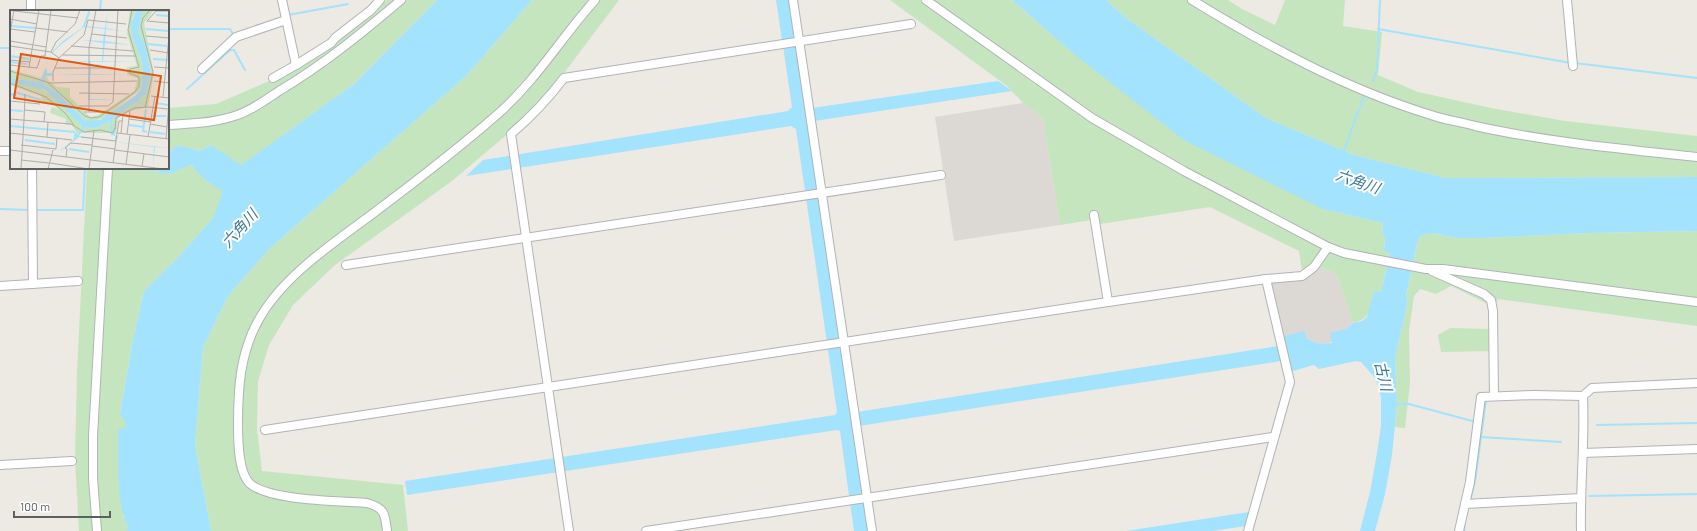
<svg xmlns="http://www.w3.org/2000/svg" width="1697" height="531" font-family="Barlow,'Noto Sans JP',sans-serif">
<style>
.industrial{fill:#dcd9d5}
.green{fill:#c5e5bf}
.water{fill:#a3e3fd}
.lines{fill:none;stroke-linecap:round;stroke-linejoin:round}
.stream{stroke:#a3e3fd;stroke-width:2}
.minor-casing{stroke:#b0b4b8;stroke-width:10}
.minor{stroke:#fff;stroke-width:8}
.labels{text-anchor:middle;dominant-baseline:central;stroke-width:4;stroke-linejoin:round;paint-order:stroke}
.water-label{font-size:15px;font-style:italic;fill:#3b7a9d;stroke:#fff}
.inset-river{fill:none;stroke:#a3e3fd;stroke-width:2}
.inset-road{fill:none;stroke:#afaeac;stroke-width:1}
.view{fill:#e15910;fill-opacity:0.15;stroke:#e15910;stroke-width:2}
.inset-edge{fill:none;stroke:#5b6063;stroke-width:2}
</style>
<rect width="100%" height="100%" fill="#ede9e3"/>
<g class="industrial">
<polygon points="1023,103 1043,118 1060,225 954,241 935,117"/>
<polygon points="1319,266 1337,275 1353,323 1332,342 1325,344 1320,344 1306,338 1305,332 1283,336 1268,281 1303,278"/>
</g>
<g class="green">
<polygon points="387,0 437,0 354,84 240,166 211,145 200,151 177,145 168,154 168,108 216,104 297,69"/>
<polygon points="532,0 619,0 546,97 510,132 452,181 335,265 293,305 269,345 258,381 257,429 262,471 403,485 408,531 211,531 195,445 203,347 228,296 269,249 467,75"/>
<path d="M890,0h122l57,50 254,159 60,14 -1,11 3,3 -1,14 6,1 -9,40 -7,-1c-4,17 -2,27 -21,32l-16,-48 -18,-9 -16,12 -4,-27 -89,-44 -110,17 -2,-5 -38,6 -17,-107 -20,-15 -16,-17z"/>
<polygon points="1106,0 1228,0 1242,9 1275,25 1285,0 1345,0 1343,26 1382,32 1378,75 1418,92 1491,108 1565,121 1697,136 1697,177 1446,178 1354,155 1266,118 1126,18"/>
<polygon points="190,164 205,180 224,191 213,218 174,262 144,291 133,340 120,412 127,426 123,516 129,527 127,531 79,531 75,459 77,373 87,168 151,168 158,172"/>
<polygon points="1697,231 1697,326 1498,299 1494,307 1451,286 1436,294 1420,289 1414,296 1409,331 1410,382 1405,428 1395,427 1397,404 1395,359 1408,300 1406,297 1417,244 1420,236 1434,233 1456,238 1484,238 1589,233"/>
<polygon points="1450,328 1489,329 1491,351 1441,352 1438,335"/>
</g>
<g class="water">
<path d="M437,0h95l-65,75 -198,174 -41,47 -25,51 -8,98 16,86h-84l1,-4c-13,-26 -9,-67 -10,-97l9,-4 -7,-13 13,-73 11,-49 30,-29 39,-44 10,-27 -18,-11 -15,-16c-14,8 -23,14 -39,4h17v-14l9,-9 23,6 11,-6 30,20 113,-81z"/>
<polygon points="776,0 789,0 795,38 790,39 796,44 812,108 998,81 1012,91 814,121 806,117 851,418 857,417 857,412 1278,346 1281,361 859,426 852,421 868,531 854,531 840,431 837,430 407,495 405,481 835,415 837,412 796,129 791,126 466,176 483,160 788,111 792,107 783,46 788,45 787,39 782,40"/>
<polygon points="1012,0 1106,0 1126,18 1266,118 1354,155 1446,178 1697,177 1697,231 1589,233 1484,238 1456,238 1434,233 1420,236 1417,244 1406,296 1408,300 1395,359 1397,404 1392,455 1385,494 1375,531 1360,531 1370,492 1377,453 1381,426 1381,397 1376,379 1361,362 1356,361 1319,369 1314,365 1293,371 1291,370 1283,336 1305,331 1306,338 1320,344 1332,343 1330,333 1346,329 1353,323 1362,321 1367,317 1374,291 1381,292 1390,253 1384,251 1385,237 1382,234 1383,223 1323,209 1185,141 1069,50"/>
<polygon points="1249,512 1246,526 1212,531 1126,531"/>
</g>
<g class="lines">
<g class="stream">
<polyline points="100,11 101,0"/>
<polyline points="288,15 348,4"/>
<polyline points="168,29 230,29 234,36"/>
<polyline points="1378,29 1571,63"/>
<polyline points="0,48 11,48"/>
<polyline points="230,50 234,50 245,70"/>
<polyline points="1575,63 1697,78"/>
<polyline points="1373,81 1377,69 1380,0"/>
<polyline points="187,89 230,50 227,48"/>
<polyline points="1343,153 1364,96"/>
<polyline points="0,209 30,210"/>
<polyline points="34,210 83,210 85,168"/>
<polyline points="1394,404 1409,404 1476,422"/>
<polyline points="1483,422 1486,400"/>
<polyline points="1597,425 1697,423"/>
<polyline points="1481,437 1561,442"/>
<polyline points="1589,496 1697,494"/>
<polyline points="1470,502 1475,481 1483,423 1480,422"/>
<polyline points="1464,531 1465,520"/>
</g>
<defs>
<g id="minor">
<polyline points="31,0 31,11"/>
<polyline points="282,0 296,65"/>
<polyline points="793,0 872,531"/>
<polyline points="926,0 1092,118 1184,171 1328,247 1344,253 1426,269 1443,269 1697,302"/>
<path d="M1192,0c75,46 154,89 239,115 14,5 30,7 44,11 73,16 148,23 222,31"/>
<polyline points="1567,0 1573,66"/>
<polyline points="202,69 236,37 286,20"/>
<polyline points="273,78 296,65 331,43 335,38 371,10 380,0"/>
<path d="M168,125c21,-1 43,-2 63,-8 18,-5 33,-16 48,-26 44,-26 83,-58 122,-91"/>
<polyline points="0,151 11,151"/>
<polyline points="32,168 33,284"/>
<polyline points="1094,215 1108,302"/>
<polyline points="346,265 941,175"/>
<polyline points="1432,271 1484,294 1491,300 1493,311 1494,396"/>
<polyline points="0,286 78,281"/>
<polyline points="265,430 1108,302 1266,279 1302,276 1314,267 1328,247"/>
<polyline points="1583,453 1697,449"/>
<polyline points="0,465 72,461"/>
<polyline points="1465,504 1581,498"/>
<polyline points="97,531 93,478 93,436 108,168"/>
<path d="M387,531c-2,-17 -2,-23 -20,-28 -25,-2 -108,-2 -120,-23 -9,-13 -9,-41 -9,-56 0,-36 2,-70 20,-103 24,-44 74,-77 113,-106 44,-33 87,-66 128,-102 39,-35 62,-75 96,-113"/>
<path d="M569,531l-58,-397c20,-17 37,-35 53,-56l347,-54"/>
<polyline points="646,531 1273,437"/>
<polyline points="1248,531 1290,382 1266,279"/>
<polyline points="1459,531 1470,482 1481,397 1534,395 1583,396 1592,388 1697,383"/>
<path d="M1581,531c-1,-45 4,-90 2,-135"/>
</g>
</defs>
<use href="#minor" class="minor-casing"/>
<use href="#minor" class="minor"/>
</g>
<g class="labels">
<g class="water-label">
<text transform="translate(1358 181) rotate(19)">六角川</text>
<text transform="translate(239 228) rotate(-48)">六角川</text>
<text transform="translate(1384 376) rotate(77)">古川</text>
</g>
</g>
<g transform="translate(10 10)">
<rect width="159" height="159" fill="#ede9e3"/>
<path d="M120,0h7l-5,9 1,19 10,27 -2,24 -36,28 -10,4h-10l-27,-28 -15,-9 1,-6 3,-2 1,4 9,7 13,1v9l20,20 8,-2 36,-24 4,-13 -11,-3v-8l10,-1 -10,-32zM133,0h11l-10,13 10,51 -6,33 -18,4 -12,7 -2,15h-35l4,-7 11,2 14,-7 2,10v-11l5,-5 19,-12 8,3 -6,-5 8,-7 5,-20 -6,-29 -7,-13zM35,57l-5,15 -30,-4v-9l31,9zM0,72l27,5 14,7 31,31 -4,10 -6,-10h-7l1,-6 -16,-6 2,-6 8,3 -11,-8 -6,1 -2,-7 -31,-11z" fill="#c5e5bf"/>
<path d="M79,0l1,3 -5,13 20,2 3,-18 -2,18 20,4 -20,-3 -1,12 26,4 -26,-2 -2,18h34l-46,1v12h36l-37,1v24l28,1h-45h15l1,-25h-36l36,-1v-12h-31l44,-1 1,-18 -22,-3 22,1 2,-12 -21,-2 -22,17 -11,10 -5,13 1,6h5l1,3h-7l-3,8 15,9 27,28 15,-1 35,-24 6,-7 2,-24 -10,-27 -2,-15 6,-13h6l-5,22 7,13 6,29 -5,20 -8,7 7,5 -9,-3 -10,6 -14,11v5l4,13 3,-4 -3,8 53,6 -14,-1 -2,22 1,-22 -39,-5v15l12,1 -12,-1v-15l-36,-5 -17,13 -9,1 8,-1 12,-10 2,-8 3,3 4,-10 -37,-35 -35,-8v-4l30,4 12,-30 11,-11 19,-13zM100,111l1,14 4,1v6l-36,-6 6,-9 11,1z" fill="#a3e3fd" fill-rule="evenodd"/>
<path class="inset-river" d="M146,5l13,1M2,16l23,2M136,19l23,2M138,34l19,2M0,46l19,3M143,49l16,1M0,52l17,2M0,84l5,1v-3l26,8M146,93l12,2M136,99l-3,22 4,1M0,100l13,1M143,106h13M119,115l15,2M0,116l65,6M140,122l15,2M15,130l30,4M59,139l20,3"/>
<path class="inset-road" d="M4,1l64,7M0,9l27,5M137,11l9,-10h13M137,11l22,2M26,18l32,4M0,19l25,3M0,23l4,-23M82,24l35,4M136,26l23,2M0,31l36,6M0,36l41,6 8,6M61,36l62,5M140,40l19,3M41,42l5,-10 19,-18 5,-14M53,45l72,1M0,50l20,2M0,55l27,3 4,-12h4l6,-46M19,57l10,-57M144,57l15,1M45,58h59M0,61l37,11 38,34 6,2 8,-1 36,-25 4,-6v-9l-10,-4 1,-4 9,-2 -11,-37 4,-20M43,71v-9l6,-14 25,-23 4,-15 38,4M144,71l15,2M0,73l36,14 19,16 9,12M38,73l89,-2M69,83l50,1M141,86l18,2M153,87l6,-61M0,91l30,3M69,96h29l5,-4 5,-92M135,98l8,-36 -12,-46 2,-8 7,-8M14,100l21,2 -1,10M74,102h18M79,102v-64l7,-38M0,109l61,5 13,8 16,-2 13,3 2,-5M119,109l22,3M14,110l1,-26M140,114l17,3M105,119l1,-11 18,-10 15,-1 19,2M0,123l62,7M107,123l2,-12h3M111,123l2,-19M117,124l3,-23M37,127l1,-15M71,127l35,4M138,127l7,-41M156,129l3,-37M11,135l35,4 1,-11M82,136l23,3M0,140l154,19M105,140l54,7M56,147l1,-8 -2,-1 6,-5 21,2M11,150l28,3M40,153l39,6M103,153l4,-30 52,6M116,154l4,-29M132,156l2,-12M11,159l3,-49M38,159l5,-19M79,159l5,-39"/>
<path class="view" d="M11,44l140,22 -7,44 -140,-22z"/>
<rect width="159" height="159" class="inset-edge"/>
</g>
<path d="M14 511v6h96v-6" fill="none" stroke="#5b6063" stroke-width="2"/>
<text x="20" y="511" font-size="12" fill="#5b6063" stroke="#ffffff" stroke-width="3" paint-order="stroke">100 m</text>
</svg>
